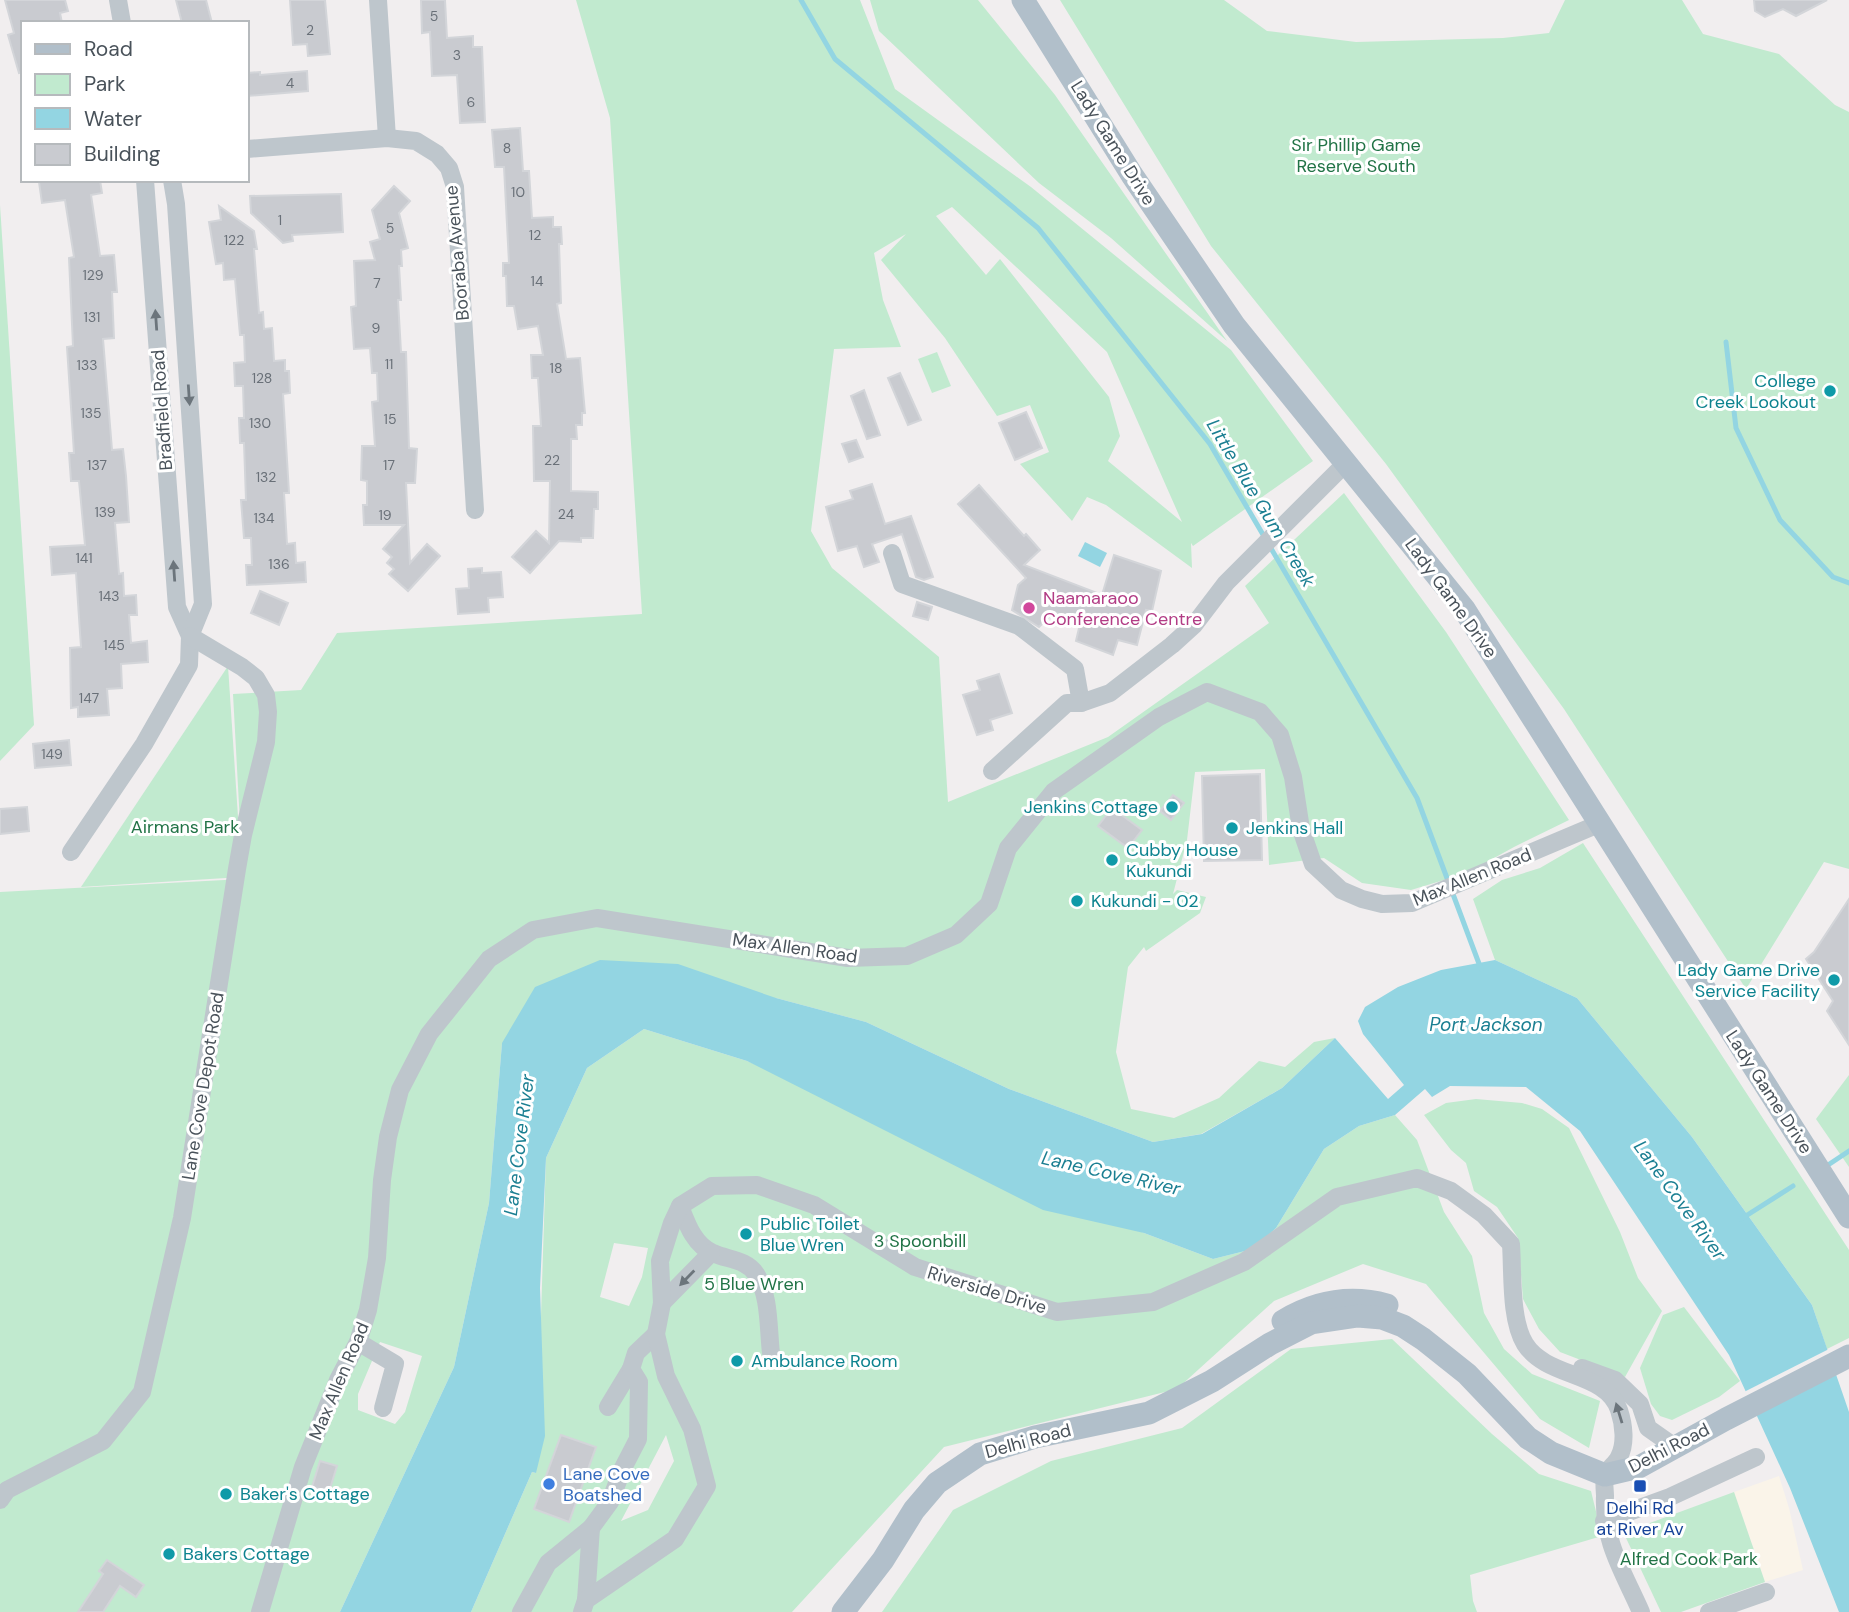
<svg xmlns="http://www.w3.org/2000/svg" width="1849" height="1612" font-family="'DM Sans',sans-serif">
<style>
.commercial{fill:#faf4e9}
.green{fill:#c1eacf;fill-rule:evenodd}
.water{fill:#93d5e2}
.pier{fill:#f1eeef}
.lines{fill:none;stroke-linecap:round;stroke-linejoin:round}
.stream{stroke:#93d5e2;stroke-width:5}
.building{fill:#c9cbd0;stroke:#d3d5d9;stroke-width:2}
.minor{stroke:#bec6cc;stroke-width:18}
.major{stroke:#b1bfca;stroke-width:23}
.oneway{fill:#6c757c}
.culture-dot{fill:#0f9aa8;stroke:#fff;stroke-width:2.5}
.hotel-dot{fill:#d1479c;stroke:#fff;stroke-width:2.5}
.shop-dot{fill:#3f7fe0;stroke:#fff;stroke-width:2.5}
.transit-dot{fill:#1a4fb4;stroke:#fff;stroke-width:2.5}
.labels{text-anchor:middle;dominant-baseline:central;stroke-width:6;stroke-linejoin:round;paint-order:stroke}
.number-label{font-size:14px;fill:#697078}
.street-label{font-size:18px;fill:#49525a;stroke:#fff}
.park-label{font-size:18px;fill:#217346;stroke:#fff}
.culture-label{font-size:18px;fill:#0d838f;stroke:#fff;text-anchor:start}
.hotel-label{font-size:18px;fill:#b23c85;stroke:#fff;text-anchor:start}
.shop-label{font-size:18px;fill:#366cbe;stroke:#fff;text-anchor:start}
.transit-label{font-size:18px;fill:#164399;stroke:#fff}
.water-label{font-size:19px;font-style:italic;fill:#1b7f92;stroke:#fff}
</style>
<rect width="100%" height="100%" fill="#f1eeef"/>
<polygon class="commercial" points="1779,1476 1789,1508 1803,1570 1765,1582 1734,1492"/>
<g class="green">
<path d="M576,0h284l35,89 136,98 200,163 82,111 -120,85 -2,-3 1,25 -86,-63 -19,-8 -15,24 -52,-57 29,-12 -19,-47 -33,11 -52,-78 -64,-78 25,-26 -32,19 9,47 18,47 -67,2 -23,182 21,37 107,89 9,145 160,-65 161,-114 -24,-37 99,-93 102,139 123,188 -55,27 -47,26 -56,17 -49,-7 -38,-25 -55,7 -4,-96 -70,3 -8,68 -14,54 4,-4 29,7 -6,16 -54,38 -2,-4 -16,20 -12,85 15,57 43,9 45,-20 40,-37 26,6 29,-25 21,-4 -53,50 -81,46 -48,8 -144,-53 -143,-67 -90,-24 -274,45 -13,160 -35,164 -114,245h-340v-720l243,-13 -10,-185 68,-4 36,-57 305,-19 -32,-496zM952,207l155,145 75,170 -74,-61 12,-25 -11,-39 -109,-138 -14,16 -50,-59zM380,1342l42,14 -17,56 -10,12 -37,-14v-16z"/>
<polygon points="870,0 978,0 1055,95 1227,341 1111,238 1039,183 879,31"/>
<polygon points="1060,0 1224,0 1267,31 1356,42 1503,38 1549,33 1565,0 1682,0 1703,34 1779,54 1835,105 1849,112 1849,869 1824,862 1746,989 1564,709 1386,464 1211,246"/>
<polygon points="0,205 34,725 0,761"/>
<polygon points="937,352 951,386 932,393 918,359"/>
<polygon points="228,666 242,877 81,887"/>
<polygon points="1583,843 1849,1250 1849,1338 1827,1349 1812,1305 1692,1137 1577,998 1495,960 1473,899 1502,880 1540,868"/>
<path d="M644,1029l103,32 397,172 69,26 40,-10 23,-21 48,-79 35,-23 36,-11 22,25 27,72 28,44 12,57 20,36 28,25 68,27 -11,47 -49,-29 -114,-135 -63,-20 -89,37 -97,88 -233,58 -152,165h-321l61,-140 4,1 10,-315 41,-90zM614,1243l34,5 -6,29 -13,29 -29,-9zM666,1435l8,26 -26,49 -27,11z"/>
<polygon points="1849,1075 1849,1167 1816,1119"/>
<polygon points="1476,1099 1522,1103 1542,1109 1569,1128 1620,1232 1638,1278 1662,1311 1625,1377 1560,1352 1539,1329 1523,1299 1518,1238 1497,1207 1474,1191 1466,1163 1451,1150 1424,1115 1446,1103"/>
<polygon points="1684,1307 1740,1381 1719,1397 1672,1420 1660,1416 1651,1404 1640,1368 1663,1315"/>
<polygon points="1392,1339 1492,1434 1539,1474 1591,1491 1602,1536 1470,1575 1473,1601 1477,1612 882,1612 953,1510 1051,1461 1182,1428 1291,1349"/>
<polygon points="1734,1492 1765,1582 1681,1612 1661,1612 1626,1538 1628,1531"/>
</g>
<g class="water">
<polygon points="1085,542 1107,553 1100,567 1078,556"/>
<polygon points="600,960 678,964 776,998 866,1022 1009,1089 1153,1142 1202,1134 1282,1088 1335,1038 1388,1099 1404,1085 1363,1034 1358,1021 1365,1007 1398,987 1441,970 1495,960 1577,998 1692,1137 1812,1305 1849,1412 1849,1612 1839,1612 1790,1488 1729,1355 1580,1131 1526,1087 1450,1086 1432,1097 1425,1089 1395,1115 1359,1126 1324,1149 1276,1228 1253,1249 1213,1259 1144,1233 1043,1210 747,1061 644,1029 587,1068 546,1158 540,1288 545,1436 536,1473 532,1472 471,1612 340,1612 454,1367 489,1203 502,1043 535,987"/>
</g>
<polygon class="pier" points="1831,1348 1839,1371 1752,1415 1742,1393"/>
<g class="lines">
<g class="stream">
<polyline points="801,0 835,59 1038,228 1210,444 1417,798 1481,969"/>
<polyline points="1726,342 1736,428 1780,520 1833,577 1849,583"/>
<polyline points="1825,1167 1849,1151"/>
<polyline points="1741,1219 1793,1186"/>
</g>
</g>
<g class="building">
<polygon points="5,0 65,0 68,11 60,13 62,23 23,23 23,72 19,73 8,35 14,33"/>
<polygon points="176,0 206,0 212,23 182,23"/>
<polygon points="290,0 325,0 330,54 308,56 307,44 293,45"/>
<polygon points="421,0 445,0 447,38 473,36 473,47 482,47 485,122 460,123 457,75 432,76 430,32 422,33"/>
<polygon points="1754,0 1827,0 1796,16 1783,9 1765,17 1755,11"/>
<polygon points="307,71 308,91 247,96 247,73 260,72 260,75"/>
<polygon points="520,128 523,171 529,171 532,218 553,217 553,227 561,227 562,244 559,244 561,303 557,304 566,359 580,358 585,413 582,413 582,425 576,425 577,439 571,439 571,491 598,492 598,509 594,509 593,538 581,538 581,542 559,541 530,573 512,557 536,531 549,543 550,481 534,481 533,426 541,426 538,378 532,378 531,355 543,355 538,326 518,329 514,306 507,306 506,276 503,276 503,263 509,263 504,167 495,167 492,130"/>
<polygon points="50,180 100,180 102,193 91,195 100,256 114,255 117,292 112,292 114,338 103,339 112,450 123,449 126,476 129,522 115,523 119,574 123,573 124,596 136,595 137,615 129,615 131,643 147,641 148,662 121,664 122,688 107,689 109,715 78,717 78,707 71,708 70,648 81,647 76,573 52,575 50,547 85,545 79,481 71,481 69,453 74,453 67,347 73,346 69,258 74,257 65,200 42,203 39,182"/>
<polygon points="394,186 410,201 399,213 408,248 401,250 402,266 399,266 401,300 398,300 401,352 406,352 409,448 417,449 415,483 406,483 410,563 427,544 440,556 408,591 389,574 394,569 387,563 392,557 383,549 404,525 364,525 363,505 367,505 367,481 361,480 362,446 375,446 372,402 378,401 377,373 372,373 370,348 354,349 351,307 356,306 354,261 375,260 370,242 380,239 372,210"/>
<polygon points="341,194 343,232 292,235 293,241 283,243 251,213 250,196"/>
<polygon points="219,206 254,231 257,249 254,249 259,313 263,312 264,329 272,328 274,361 285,360 285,371 289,371 290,393 283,394 289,493 284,493 287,544 295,543 296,563 305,562 306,582 247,585 246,565 252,565 251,538 244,538 241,500 246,500 244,443 240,443 239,418 244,418 243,386 235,386 234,363 245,362 244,335 240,335 235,279 224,280 223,263 216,264 209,222 221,220"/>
<polygon points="900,373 921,420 908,425 888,378"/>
<polygon points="864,390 880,435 867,439 851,396"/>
<polygon points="1026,412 1042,448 1015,460 999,423"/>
<polygon points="856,440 863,457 849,462 842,444"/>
<polygon points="872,484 885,524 911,516 933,577 924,580 916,577 902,534 872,544 879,562 864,567 857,546 838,551 826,507 853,499 850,491"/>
<polygon points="979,485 1024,536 1026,534 1040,550 1024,565 1102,595 1114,555 1161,571 1152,611 1146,610 1137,645 1118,640 1113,655 1076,641 1080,624 1054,612 1039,627 1012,610 1018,585 1026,578 958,504"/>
<polygon points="482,568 482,573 501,572 503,597 488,598 489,612 458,614 456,589 469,588 468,569"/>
<polygon points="260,591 288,603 279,625 251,613"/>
<polygon points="917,602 932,607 928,620 913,616"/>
<polygon points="999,674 1012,713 990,720 993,730 977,735 963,695 980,690 977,681"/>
<polygon points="69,740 71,765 35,768 33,744"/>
<polygon points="1260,774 1262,860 1204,861 1202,776"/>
<polygon points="1173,795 1184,803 1171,820 1160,811"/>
<polygon points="27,807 29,831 0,834 0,809"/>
<polygon points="1112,808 1142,830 1128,848 1098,826"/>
<polygon points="1849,899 1849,1045 1827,1011 1833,1001 1806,959 1814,952"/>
<polygon points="561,1435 596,1447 569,1522 534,1509"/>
<polygon points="320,1461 337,1466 329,1492 312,1487"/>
<polygon points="107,1560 144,1585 136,1597 120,1586 103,1612 78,1612 103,1574 99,1571"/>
</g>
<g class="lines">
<g class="minor">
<polyline points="118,0 122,23"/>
<polyline points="378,0 387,138"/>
<polyline points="247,149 387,138 416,141 437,154 449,168 455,187 475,510"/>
<polyline points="145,180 177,607 190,636"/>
<polyline points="892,553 902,584 1019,626 1075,669 1081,703"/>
<polyline points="992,771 1067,703 1081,703 1110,693 1172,645 1194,625 1226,583 1347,462"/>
<polyline points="71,852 144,744 189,665 190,636 203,604 176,204 172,180"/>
<path d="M680,1206c7,18 14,39 33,47 15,7 33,6 43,21 14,21 12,54 15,79"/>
<polyline points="662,1303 711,1253"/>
<polyline points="358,1342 395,1364 383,1408"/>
<polyline points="1582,1368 1615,1380 1640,1404 1648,1428 1675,1447"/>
<polyline points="608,1407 631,1369"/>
<polyline points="0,1500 7,1490 103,1441 142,1392 182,1218 237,869 243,835 266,742 268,712 266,695 256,678 242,667 190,636"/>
<polyline points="1604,1521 1670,1497 1756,1457"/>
<polyline points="591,1528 610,1502 622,1470 638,1439 639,1382 631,1369 636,1353 656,1334"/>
<polyline points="260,1612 303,1467 338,1380 358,1342 368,1310 377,1258 382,1180 388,1137 400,1090 429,1034 489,959 533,930 597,918 848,958 907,956 956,935 989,904 1008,848 1054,791 1159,717 1207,692 1260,712 1280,735 1293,777 1301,829 1313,864 1341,890 1362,899 1382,904 1412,903 1601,823"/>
<polyline points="521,1612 548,1563 591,1528 586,1600"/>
<path d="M582,1612l4,-12 89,-61 32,-53 -15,-57 -26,-53 -10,-42 6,-31 -2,-42 12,-38 8,-17 32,-20 45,-1 57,20 101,62 142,45 96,-10 91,-40 93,-65 80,-19 34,13 33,24 27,29c2,30 -1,75 14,100 22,35 81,27 94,66 5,15 7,34 0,47 -3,7 -11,11 -13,18 -3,5 -1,15 -1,21 -2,46 18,75 36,116"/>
<polyline points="1709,1612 1766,1592"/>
</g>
<g class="major">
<polyline points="1023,0 1132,175 1234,325 1464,609 1849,1217"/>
<path d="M1283,1321c33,-20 67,-26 104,-16"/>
<polyline points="843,1612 883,1560 914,1510 937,1483 980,1454 1035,1437 1149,1413 1212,1381 1270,1344 1311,1323 1358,1316 1382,1318 1403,1326 1423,1339 1467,1374 1528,1438 1551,1453 1605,1475 1639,1467 1726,1419 1849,1356"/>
</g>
</g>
<defs><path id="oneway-solid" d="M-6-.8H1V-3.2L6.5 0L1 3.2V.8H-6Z" transform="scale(1.75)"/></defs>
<g class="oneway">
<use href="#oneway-solid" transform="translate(156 320) rotate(-94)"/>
<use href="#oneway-solid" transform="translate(189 395) rotate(86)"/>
<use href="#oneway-solid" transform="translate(174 571) rotate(-94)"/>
<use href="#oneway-solid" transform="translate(687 1278) rotate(134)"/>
<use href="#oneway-solid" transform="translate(1619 1413) rotate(-107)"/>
</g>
<g class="culture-dot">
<circle cx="1830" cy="391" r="7"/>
<circle cx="1172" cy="807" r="7"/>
<circle cx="1232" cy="828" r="7"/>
<circle cx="1112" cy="860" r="7"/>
<circle cx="1077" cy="901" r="7"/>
<circle cx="1834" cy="980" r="7"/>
<circle cx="746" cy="1234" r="7"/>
<circle cx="737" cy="1361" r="7"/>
<circle cx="226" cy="1494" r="7"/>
<circle cx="169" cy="1554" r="7"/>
</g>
<circle class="hotel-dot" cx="1029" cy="608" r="7"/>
<circle class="shop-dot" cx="549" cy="1484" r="7"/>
<rect class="transit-dot" x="1633" y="1479" width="14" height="14" rx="3.5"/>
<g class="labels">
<g class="number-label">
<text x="434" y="16">5</text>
<text x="310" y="30">2</text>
<text x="457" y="55">3</text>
<text x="290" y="83">4</text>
<text x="471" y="102">6</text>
<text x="507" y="148">8</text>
<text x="518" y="192">10</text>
<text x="280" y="220">1</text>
<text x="390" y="228">5</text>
<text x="535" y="235">12</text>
<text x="234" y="240">122</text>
<text x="93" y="275">129</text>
<text x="537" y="281">14</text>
<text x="377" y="283">7</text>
<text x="92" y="317">131</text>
<text x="376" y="328">9</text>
<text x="389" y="364">11</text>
<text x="87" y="365">133</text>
<text x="556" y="368">18</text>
<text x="262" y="378">128</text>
<text x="91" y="413">135</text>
<text x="390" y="419">15</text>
<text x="260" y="423">130</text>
<text x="552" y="460">22</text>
<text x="97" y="465">137</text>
<text x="389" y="465">17</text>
<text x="266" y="477">132</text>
<text x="105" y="512">139</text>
<text x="566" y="514">24</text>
<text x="385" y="515">19</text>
<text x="264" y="518">134</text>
<text x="84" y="558">141</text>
<text x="279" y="564">136</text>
<text x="109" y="596">143</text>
<text x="114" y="645">145</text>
<text x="89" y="698">147</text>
<text x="52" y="754">149</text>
</g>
<g class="street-label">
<text transform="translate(1113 143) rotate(58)">Lady Game Drive</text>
<text transform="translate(457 253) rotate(-95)">Booraba Avenue</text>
<text transform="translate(162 410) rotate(-94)">Bradfield Road</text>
<text transform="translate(1451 598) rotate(54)">Lady Game Drive</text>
<text transform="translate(1472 877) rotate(-22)">Max Allen Road</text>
<text transform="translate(795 948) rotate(8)">Max Allen Road</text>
<text transform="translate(203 1086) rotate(-81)">Lane Cove Depot Road</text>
<text transform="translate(1769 1092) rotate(57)">Lady Game Drive</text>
<text transform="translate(987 1290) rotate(17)">Riverside Drive</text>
<text transform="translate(339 1381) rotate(-67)">Max Allen Road</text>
<text transform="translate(1028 1441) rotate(-15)">Delhi Road</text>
<text transform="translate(1669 1448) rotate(-27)">Delhi Road</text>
</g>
<g class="park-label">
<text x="1356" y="145">Sir Phillip Game<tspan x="1356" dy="21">Reserve South</tspan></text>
<text x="185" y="827">Airmans Park</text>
<text x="920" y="1241">3 Spoonbill</text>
<text x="754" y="1284">5 Blue Wren</text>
<text x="1689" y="1559">Alfred Cook Park</text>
</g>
<g class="culture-label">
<text x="1816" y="381" text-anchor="end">College<tspan x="1816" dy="21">Creek Lookout</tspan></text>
<text x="1158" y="807" text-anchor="end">Jenkins Cottage</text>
<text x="1246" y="828">Jenkins Hall</text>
<text x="1126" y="850">Cubby House<tspan x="1126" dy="21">Kukundi</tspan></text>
<text x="1091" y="901">Kukundi - 02</text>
<text x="1820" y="970" text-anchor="end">Lady Game Drive<tspan x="1820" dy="21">Service Facility</tspan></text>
<text x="760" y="1224">Public Toilet<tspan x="760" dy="21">Blue Wren</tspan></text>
<text x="751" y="1361">Ambulance Room</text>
<text x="240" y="1494">Baker's Cottage</text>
<text x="183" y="1554">Bakers Cottage</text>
</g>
<g class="hotel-label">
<text x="1043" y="598">Naamaraoo<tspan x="1043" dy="21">Conference Centre</tspan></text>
</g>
<g class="shop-label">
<text x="563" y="1474">Lane Cove<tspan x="563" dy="21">Boatshed</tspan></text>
</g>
<g class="transit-label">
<text x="1640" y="1508">Delhi Rd<tspan x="1640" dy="21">at River Av</tspan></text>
</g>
<g class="water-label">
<text transform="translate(1261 503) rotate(59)">Little Blue Gum Creek</text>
<text x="1486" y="1024">Port Jackson</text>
<text transform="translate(519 1145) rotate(-83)">Lane Cove River</text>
<text transform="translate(1111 1173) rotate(13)">Lane Cove River</text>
<text transform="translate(1680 1200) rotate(54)">Lane Cove River</text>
</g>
</g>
<rect x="21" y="21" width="228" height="161" fill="#ffffff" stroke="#b6babd" stroke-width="2"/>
<rect x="35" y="44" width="35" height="10" fill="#b1bfca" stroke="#b6babd" stroke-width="2"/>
<text x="84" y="56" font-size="21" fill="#49525a">Road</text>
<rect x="35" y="74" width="35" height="21" fill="#c1eacf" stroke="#b6babd" stroke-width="2"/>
<text x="84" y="91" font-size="21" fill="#49525a">Park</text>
<rect x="35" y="108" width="35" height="21" fill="#93d5e2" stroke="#b6babd" stroke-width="2"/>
<text x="84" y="126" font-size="21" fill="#49525a">Water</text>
<rect x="35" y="144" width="35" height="21" fill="#c9cbd0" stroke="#b6babd" stroke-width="2"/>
<text x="84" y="161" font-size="21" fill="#49525a">Building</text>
</svg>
